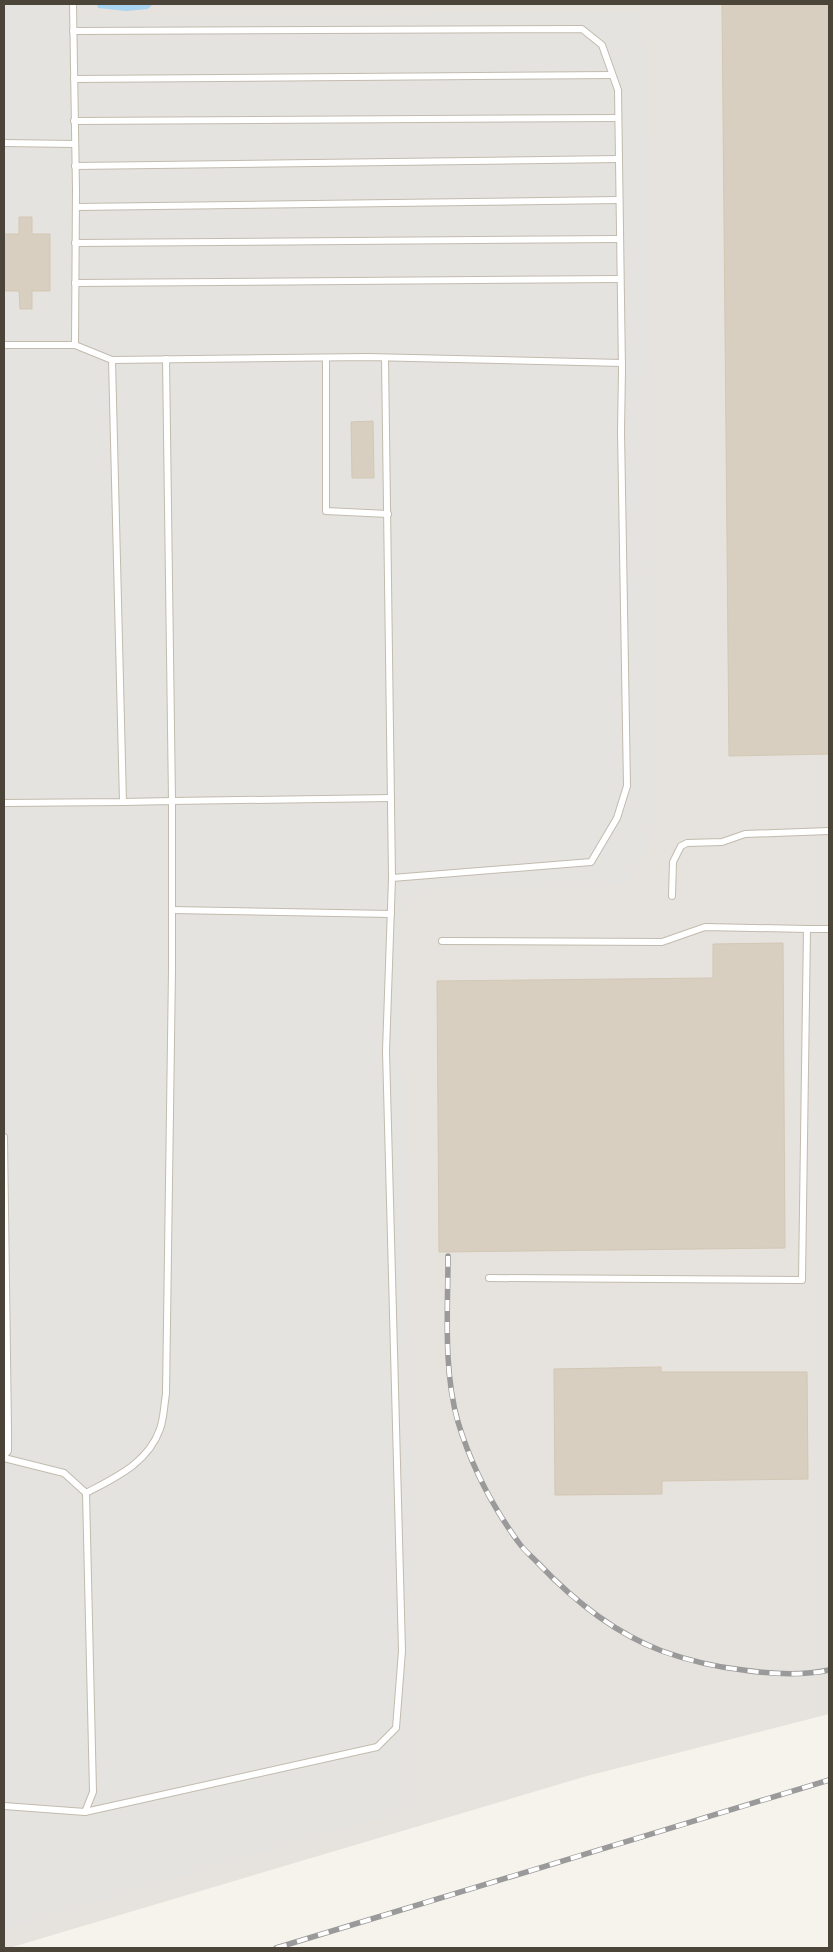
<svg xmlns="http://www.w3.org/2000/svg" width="833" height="1952" font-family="'Space Grotesk',sans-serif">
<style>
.industrial{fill:#e6e2dd}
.parking{fill:#e5e3e0}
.water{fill:#a9d4f2}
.building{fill:#d8cfc1;stroke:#d3c7b4}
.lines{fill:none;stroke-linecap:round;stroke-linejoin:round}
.lane-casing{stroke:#c2bbae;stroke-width:8}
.lane{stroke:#fff;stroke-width:6}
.rail-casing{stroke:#9a9a9a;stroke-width:5.5}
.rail{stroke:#fff;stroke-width:4;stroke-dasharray:11;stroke-linecap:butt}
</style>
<rect width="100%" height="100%" fill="#f6f3ec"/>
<polygon class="industrial" points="4,4 829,4 829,1714 587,1776 9,1948 4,1948"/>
<polygon class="parking" points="4,4 90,4 91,14 644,13 659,806 647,849 628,885 423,890 401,913 414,1493 413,1808 4,1929"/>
<polygon class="water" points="97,4 153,4 148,9 126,11 98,8"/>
<g class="building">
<polygon points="722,4 829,4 829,754 729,756"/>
<polygon points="19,217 32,217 32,234 50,234 50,291 32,291 32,309 20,309 19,291 4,291 4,234 19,234"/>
<polygon points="373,421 374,478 352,478 351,422"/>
<polygon points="783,943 785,1248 439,1252 437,981 713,978 713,944"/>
<polygon points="661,1367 661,1372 807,1372 808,1479 662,1481 662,1494 555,1495 554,1369"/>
</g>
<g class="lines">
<defs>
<g id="lane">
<polyline points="73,31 582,29 602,45 618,90 622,370 621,431 627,786 617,818 591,862 392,878 386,1051 402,1651 396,1728 377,1747 85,1812"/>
<polyline points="74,79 612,75"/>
<polyline points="74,121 618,118"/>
<polyline points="4,143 75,144"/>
<polyline points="75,166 618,159"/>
<polyline points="76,207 619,200"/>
<polyline points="75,243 619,239"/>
<polyline points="75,283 620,279"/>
<polyline points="4,345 75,345 76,190 73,4"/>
<polyline points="326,358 326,511 388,514"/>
<polyline points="385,358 392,878"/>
<polyline points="166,359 172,801 391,798"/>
<polyline points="112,360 368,357 622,363"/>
<polyline points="4,803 123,802 112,360 75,345"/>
<polyline points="672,896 673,862 681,846 687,843 722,842 745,834 829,831"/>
<polyline points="172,910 391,914"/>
<polyline points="442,941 662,942 705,927 807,929"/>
<polyline points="4,1137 8,1428 8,1451 4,1456"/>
<polyline points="489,1278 802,1280 807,929 829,929"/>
<polyline points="4,1458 64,1473 86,1493 93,1792 85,1812 4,1806"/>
<path d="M86,1493c30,-16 62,-30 74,-64 4,-11 4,-24 6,-35l6,-424v-169l-49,1"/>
</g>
</defs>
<use href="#lane" class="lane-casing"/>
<use href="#lane" class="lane"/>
<defs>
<g id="rail">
<path d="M448,1256c0,54 -5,114 10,166 13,43 34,84 61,121 5,7 12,13 18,19 35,37 77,71 125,89 25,9 54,16 81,19 28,4 58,6 86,0"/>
<polyline points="276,1948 829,1780"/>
</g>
</defs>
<use href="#rail" class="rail-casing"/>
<use href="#rail" class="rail"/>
</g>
<rect width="833" height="1952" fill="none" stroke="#4b4439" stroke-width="10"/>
</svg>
